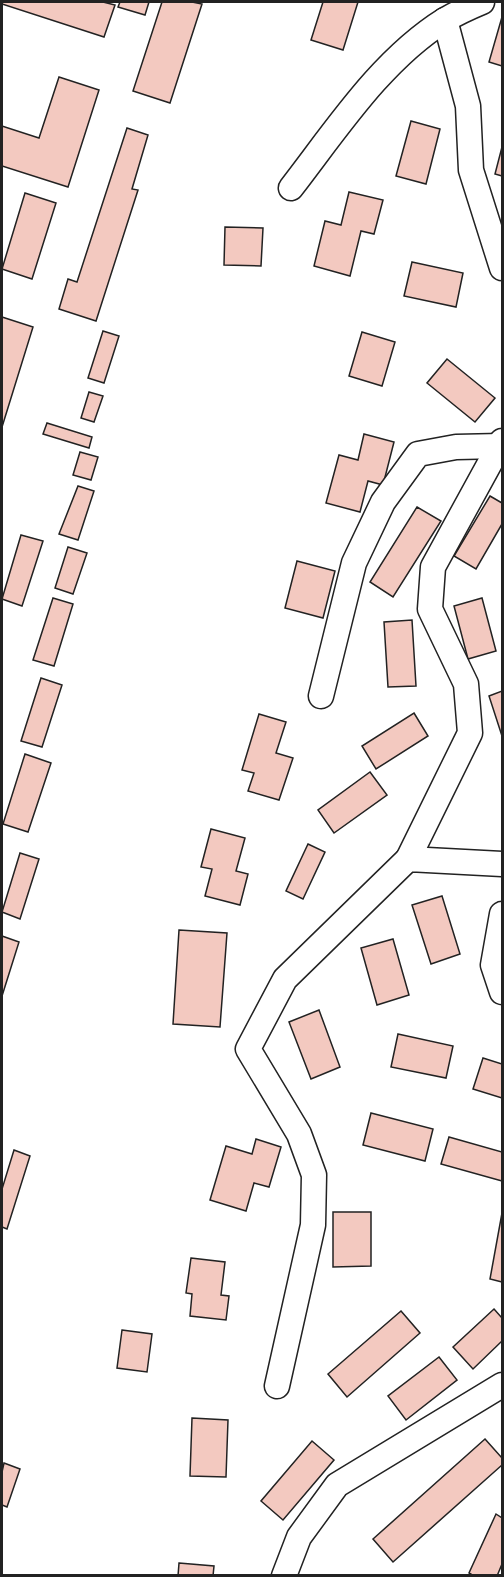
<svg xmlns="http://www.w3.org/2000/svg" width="504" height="1577" font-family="Inter,sans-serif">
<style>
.building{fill:#f3c9c0;stroke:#222;stroke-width:1.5}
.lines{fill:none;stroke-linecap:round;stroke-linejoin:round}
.street-casing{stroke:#222;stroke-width:27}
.street{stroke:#fff;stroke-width:24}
</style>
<rect width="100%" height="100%" fill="#fff"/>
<g class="building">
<polygon points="2,2 103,2 115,5 104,37 2,4"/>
<polygon points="120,2 149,2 145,15 118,7"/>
<polygon points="162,2 192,2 202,4 170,103 133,91"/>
<polygon points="323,2 358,2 343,50 311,40"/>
<polygon points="502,17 502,66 489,62"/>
<polygon points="59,77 99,90 68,187 2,166 2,126 39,138"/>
<polygon points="411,121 440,129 426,184 396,176"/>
<polygon points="127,128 148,135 132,189 138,190 96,321 59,309 68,279 77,282"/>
<polygon points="502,147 502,176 495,174"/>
<polygon points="349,192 383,200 374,234 361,231 350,276 314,266 325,221 341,225"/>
<polygon points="25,193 56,203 32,279 2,269"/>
<polygon points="225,227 263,228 261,266 224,265"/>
<polygon points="412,262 463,273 456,307 404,296"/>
<polygon points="2,317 33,327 2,427"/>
<polygon points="103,331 119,336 104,383 88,378"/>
<polygon points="362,332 395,342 382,386 349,376"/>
<polygon points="447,359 495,398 475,422 427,383"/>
<polygon points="89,392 103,396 94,422 81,418"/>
<polygon points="47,423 92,437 89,448 43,434"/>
<polygon points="364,434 394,442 383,485 368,481 360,512 326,503 339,455 358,460"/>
<polygon points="80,452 98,457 91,480 73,475"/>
<polygon points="78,486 94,491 78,540 59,534"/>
<polygon points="490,496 502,503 502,524 476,569 454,556"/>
<polygon points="417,507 441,521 393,597 370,582"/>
<polygon points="21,535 43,541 22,606 2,599"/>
<polygon points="68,547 87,553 73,594 55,588"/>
<polygon points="297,561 335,571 323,618 285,608"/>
<polygon points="53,598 73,604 54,666 33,660"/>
<polygon points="482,598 496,651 468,659 454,606"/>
<polygon points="412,620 416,686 388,687 384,622"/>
<polygon points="41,678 62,685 42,747 21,741"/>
<polygon points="502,691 502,736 489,696"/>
<polygon points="414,713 428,736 376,769 362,746"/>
<polygon points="259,714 286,722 276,753 293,758 279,800 248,791 254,773 242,770"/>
<polygon points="25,754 51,763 28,832 3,824"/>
<polygon points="370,772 387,795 334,833 318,810"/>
<polygon points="211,829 245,838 236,871 248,874 240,905 205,896 212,869 201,867"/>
<polygon points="308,844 325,852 303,899 286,891"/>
<polygon points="20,853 39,859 20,919 2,912"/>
<polygon points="442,896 460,954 431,964 412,905"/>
<polygon points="179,930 227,933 220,1027 173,1024"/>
<polygon points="2,936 19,942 2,996"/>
<polygon points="393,939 409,995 377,1005 361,948"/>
<polygon points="319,1010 340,1067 311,1079 289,1022"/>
<polygon points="398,1034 453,1046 446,1078 391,1067"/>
<polygon points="483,1058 502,1064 502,1098 473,1089"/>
<polygon points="371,1113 433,1129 425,1161 363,1145"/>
<polygon points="449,1137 502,1152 502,1181 441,1164"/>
<polygon points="256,1139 281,1147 269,1187 254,1183 246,1211 210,1200 226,1146 252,1154"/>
<polygon points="14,1150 30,1156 7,1229 2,1227 2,1189"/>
<polygon points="333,1212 371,1212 371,1266 333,1267"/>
<polygon points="502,1213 502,1282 490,1279"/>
<polygon points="191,1258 225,1262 221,1295 229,1296 226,1320 190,1316 192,1294 186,1293"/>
<polygon points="494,1309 502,1318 502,1341 473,1369 453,1347"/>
<polygon points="401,1311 420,1333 347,1397 328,1374"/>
<polygon points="122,1330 152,1334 147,1372 117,1368"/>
<polygon points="439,1357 457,1380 406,1420 388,1396"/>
<polygon points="192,1418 228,1420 226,1477 190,1476"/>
<polygon points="485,1439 502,1458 502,1465 393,1562 373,1539"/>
<polygon points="312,1441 334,1460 283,1520 261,1501"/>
<polygon points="4,1463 20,1469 7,1507 2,1505 2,1472"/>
<polygon points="496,1514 502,1518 502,1564 497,1576 474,1576 469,1573"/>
<polygon points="179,1563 214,1566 213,1576 178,1576"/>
</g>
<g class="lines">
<defs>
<g id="street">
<polyline points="445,20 468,106 471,170 502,268"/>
<path d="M291,188c45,-58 90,-128 154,-168 12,-7 25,-13 37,-18"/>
<polyline points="321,696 354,563 383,502 418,454 456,447 501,446"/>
<polyline points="408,859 470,733 466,684 430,609 433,567 502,441"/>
<polyline points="502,914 493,965 502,992"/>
<polyline points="277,1386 313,1225 314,1175 299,1134 248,1049 285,979 408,859 502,864"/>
<polyline points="284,1576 299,1537 337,1485 502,1385"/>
</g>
</defs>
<use href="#street" class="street-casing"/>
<use href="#street" class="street"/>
</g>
<rect width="504" height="1577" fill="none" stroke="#222222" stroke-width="6"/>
</svg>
